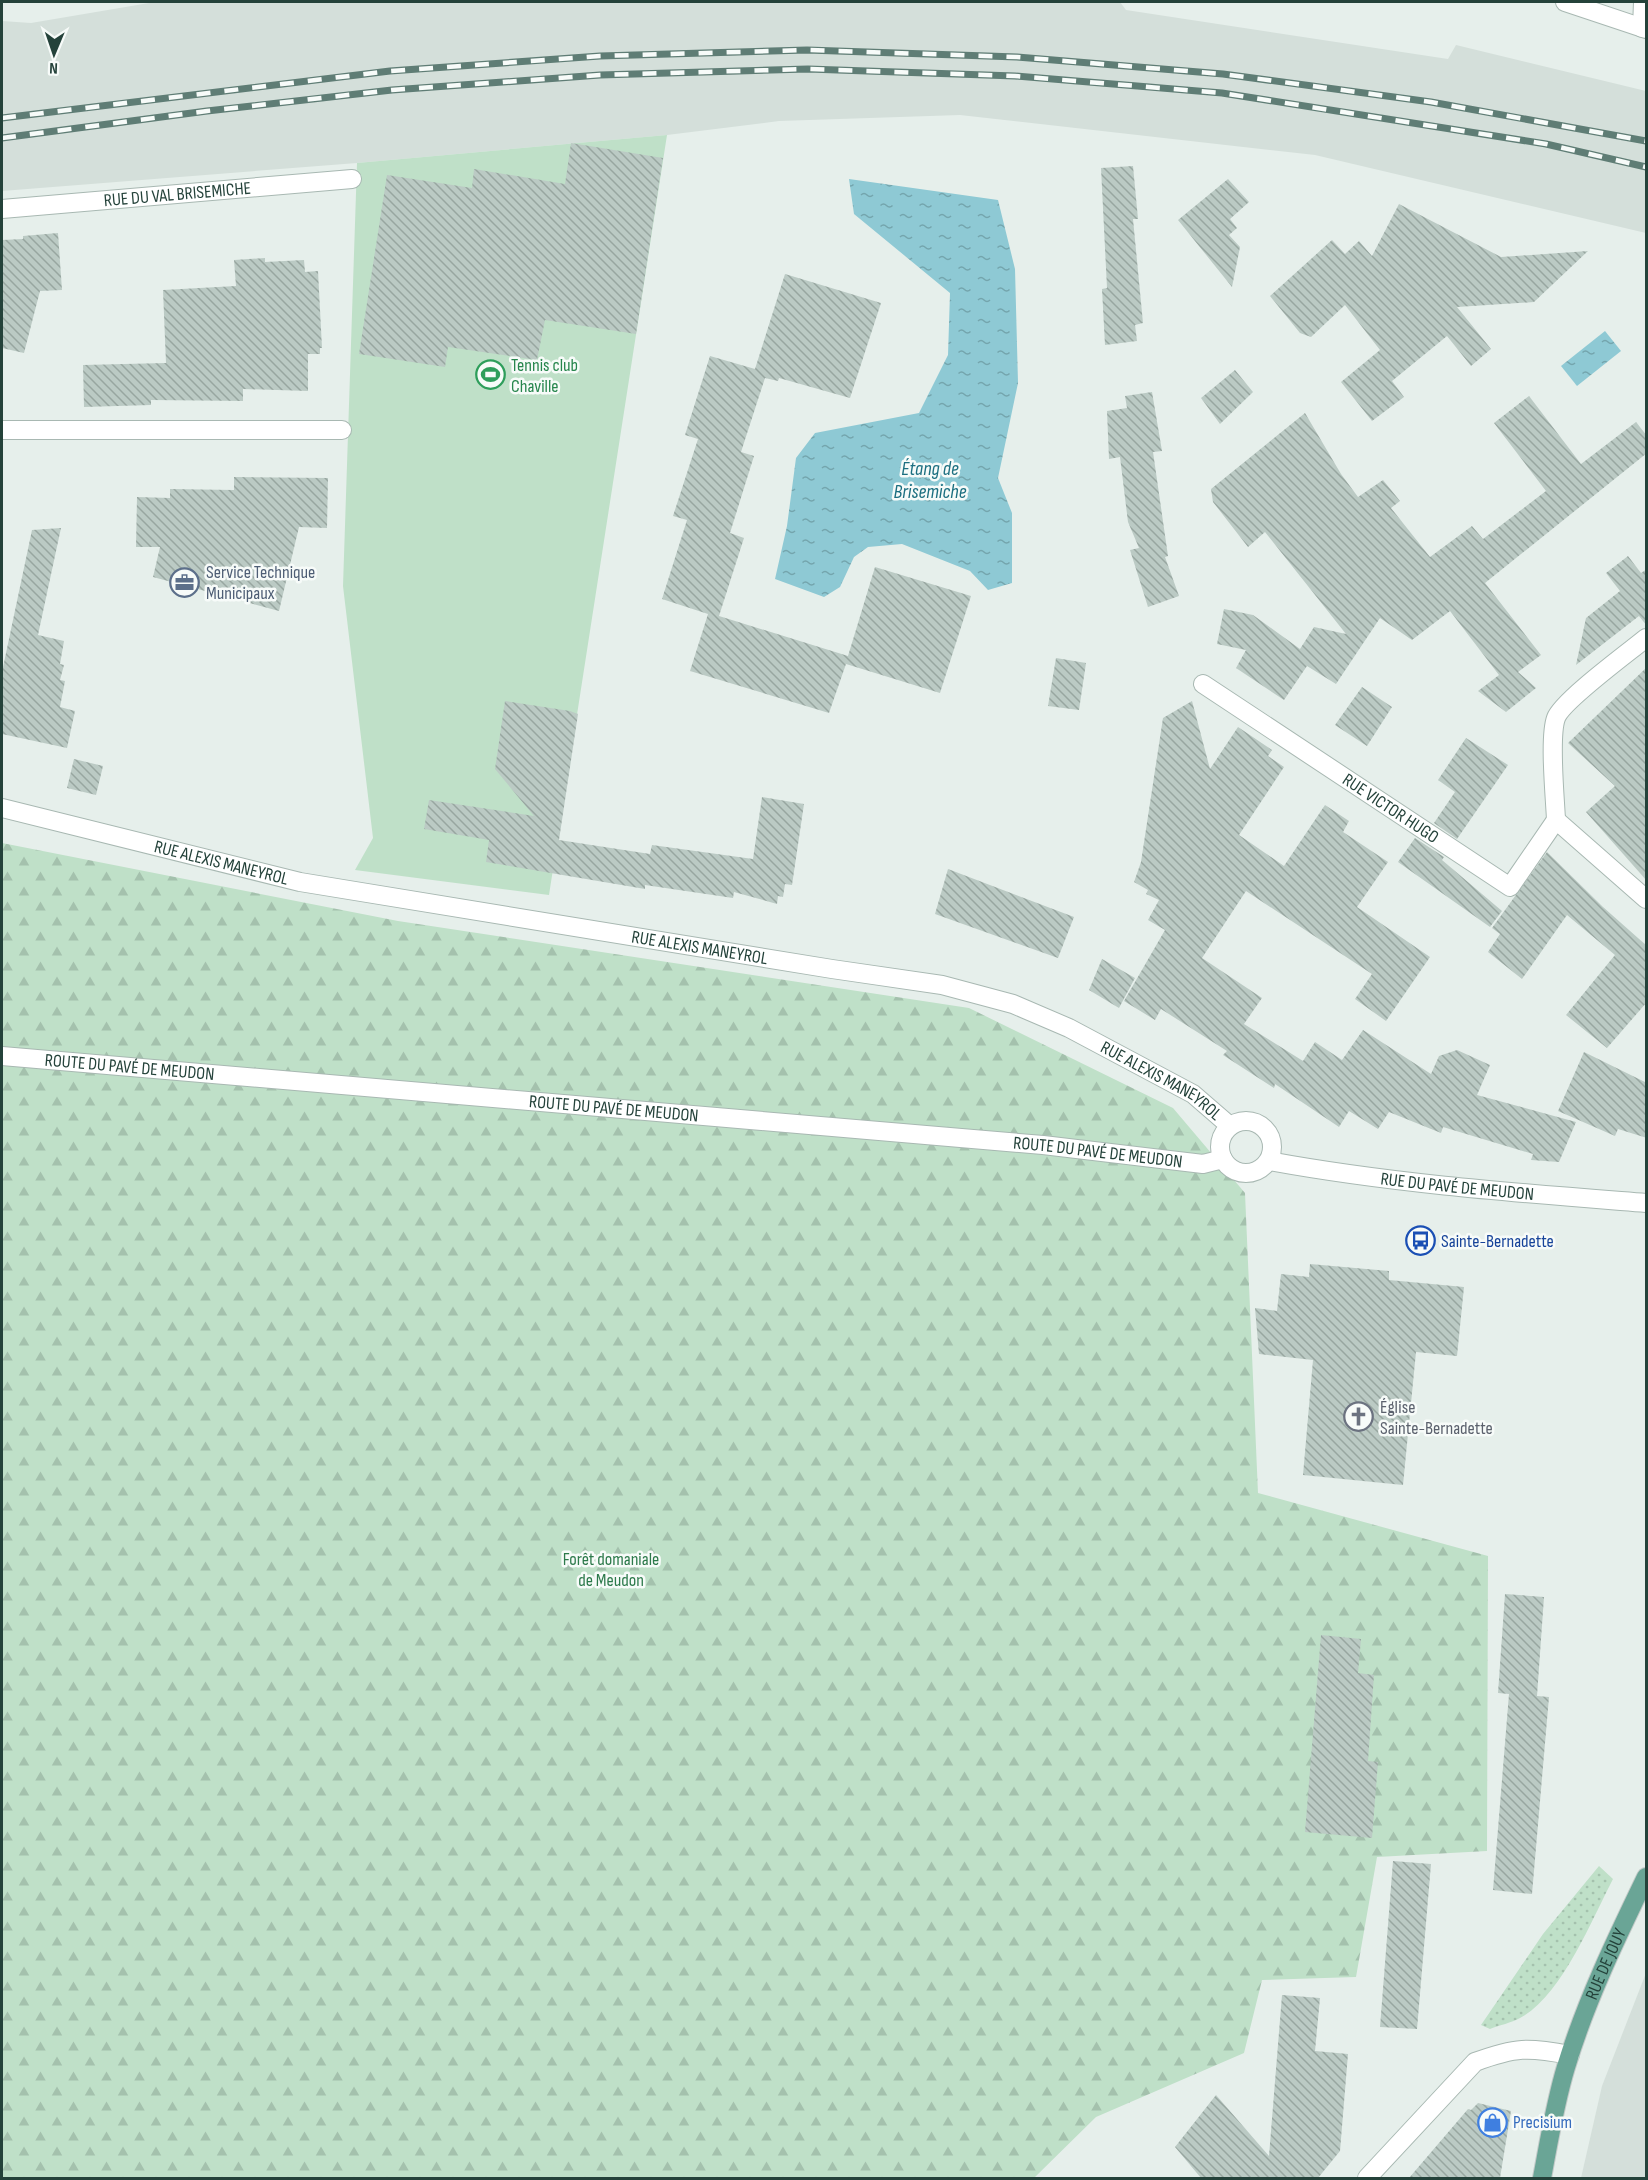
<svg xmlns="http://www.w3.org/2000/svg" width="1648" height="2180" font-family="'Sofia Sans Condensed',sans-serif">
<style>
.built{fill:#d4dfda}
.grass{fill:url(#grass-dots)}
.forest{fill:url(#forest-firs)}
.garden{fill:#bfe0c8}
.water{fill:url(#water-ripples)}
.building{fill:url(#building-back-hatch)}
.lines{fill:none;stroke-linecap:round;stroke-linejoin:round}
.minor-casing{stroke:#a8b8b2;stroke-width:20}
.major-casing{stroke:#c2cac8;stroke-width:20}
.minor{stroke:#fff;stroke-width:18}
.major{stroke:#6aa596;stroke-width:18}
.rail-casing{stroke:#5f7d75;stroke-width:7}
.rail{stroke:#f7fbf9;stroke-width:4.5;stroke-dasharray:14;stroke-linecap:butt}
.labels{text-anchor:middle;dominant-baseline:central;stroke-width:5;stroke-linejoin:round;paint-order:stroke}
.street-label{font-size:18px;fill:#24423a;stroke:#f7fbf9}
.leisure-label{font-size:18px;fill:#27864d;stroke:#f7fbf9;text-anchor:start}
.service-label{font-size:18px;fill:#4e5e75;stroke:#f7fbf9;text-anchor:start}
.transit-label{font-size:18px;fill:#164399;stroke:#f7fbf9;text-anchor:start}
.worship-label{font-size:18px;fill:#5b616d;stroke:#f7fbf9;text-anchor:start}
.park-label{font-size:18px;fill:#2d7a4b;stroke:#f7fbf9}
.shop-label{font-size:18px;fill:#366cbe;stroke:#f7fbf9;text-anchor:start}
.water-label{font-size:20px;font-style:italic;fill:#1c6f80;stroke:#f7fbf9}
</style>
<defs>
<pattern id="grass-dots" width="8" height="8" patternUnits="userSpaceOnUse" patternTransform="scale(1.5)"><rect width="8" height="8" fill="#bfe0c8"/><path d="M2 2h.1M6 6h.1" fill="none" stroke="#a4c1ad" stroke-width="1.8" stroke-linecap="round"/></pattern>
<pattern id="forest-firs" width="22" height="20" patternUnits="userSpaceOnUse" patternTransform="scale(1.5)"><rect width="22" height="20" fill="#bfe0c8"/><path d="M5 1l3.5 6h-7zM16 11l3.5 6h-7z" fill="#a4c1ad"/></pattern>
<pattern id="water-ripples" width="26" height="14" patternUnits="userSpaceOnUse" patternTransform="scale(1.5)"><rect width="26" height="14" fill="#8ec9d4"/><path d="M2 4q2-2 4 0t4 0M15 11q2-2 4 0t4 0" fill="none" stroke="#74a5ad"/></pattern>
<pattern id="building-back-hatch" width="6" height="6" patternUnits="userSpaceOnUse" patternTransform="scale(1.5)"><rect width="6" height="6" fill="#bbcac4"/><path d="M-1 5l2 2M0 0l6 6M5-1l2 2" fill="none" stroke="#98a6a0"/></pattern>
</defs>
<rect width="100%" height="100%" fill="#e6efeb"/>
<g class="built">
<polygon points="155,2 1120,2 1126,10 1448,59 1456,45 1646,91 1646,233 1315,155 960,115 779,121 667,135 357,163 2,191 2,21 31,23"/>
<polygon points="1646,1973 1646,2178 1581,2178 1602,2086"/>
</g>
<path class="grass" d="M1599,1866l14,13c-21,40 -52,118 -93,139 -9,5 -20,7 -30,11l-9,-4 62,-91z"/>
<polygon class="forest" points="2,843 398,921 969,1008 1173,1108 1245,1193 1258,1493 1488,1556 1487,1851 1377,1857 1356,1977 1262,1980 1244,2053 1096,2117 1034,2178 2,2178"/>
<polygon class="garden" points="667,135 549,895 355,870 373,838 343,586 357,163"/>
<g class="water">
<polygon points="849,179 998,200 1015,269 1018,383 998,478 1012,513 1012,583 988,590 970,571 902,544 868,547 854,557 840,587 824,597 775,579 787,526 796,458 815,433 919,413 948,355 950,293 854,214"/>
<polygon points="1605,331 1621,351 1577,386 1561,366"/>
</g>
<g class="building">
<polygon points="571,143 663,158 636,334 545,320 537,360 448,347 445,367 359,354 387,175 472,188 474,169 565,184"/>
<polygon points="1133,166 1138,219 1133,219 1143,323 1135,325 1137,341 1105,345 1102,289 1107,288 1101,168"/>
<polygon points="1228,179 1249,202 1230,219 1237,228 1229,235 1240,247 1232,287 1178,220"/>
<polygon points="1399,204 1501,257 1588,251 1534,302 1457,307 1491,349 1471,366 1447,336 1392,381 1404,397 1372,421 1341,382 1380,350 1345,305 1311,337 1300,333 1270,296 1332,240 1345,254 1359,241 1372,256"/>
<polygon points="58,233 62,290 40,291 24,353 2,348 2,240 23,239 23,236"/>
<polygon points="265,258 265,262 304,260 305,272 318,271 322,348 320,348 320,354 308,354 308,391 243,389 243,401 151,400 151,405 84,407 83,365 166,363 163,290 236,286 234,260"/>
<polygon points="785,274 881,303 850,398 779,378 778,381 765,378 741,452 754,456 730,533 744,538 719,616 848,656 875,567 971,596 940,693 846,664 829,713 690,671 708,614 662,599 687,520 673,516 698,439 685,435 710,356 755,369"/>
<polygon points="1235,370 1253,392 1220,424 1201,398"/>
<polygon points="1152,392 1162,451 1153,452 1168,556 1165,557 1179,596 1148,607 1130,550 1139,548 1128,522 1120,457 1109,459 1107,411 1127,408 1125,396"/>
<polygon points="1529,396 1581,464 1636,422 1647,436 1647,453 1485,583 1541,655 1518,672 1536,688 1506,712 1478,691 1499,675 1450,611 1412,640 1380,618 1336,684 1307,666 1284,700 1236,668 1246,650 1217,644 1224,609 1253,615 1300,649 1314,627 1346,634 1265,532 1248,547 1213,502 1211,489 1305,413 1341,474 1358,497 1383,480 1400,501 1391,508 1430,557 1472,526 1483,539 1546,491 1494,423"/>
<polygon points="234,477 328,478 327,528 299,527 279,611 153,577 160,547 136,547 137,497 170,498 170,489 234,490"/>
<polygon points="61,528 38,635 64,641 60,664 64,665 60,680 65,681 60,707 75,711 67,748 2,734 2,672 32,530"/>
<polygon points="1628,556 1641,573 1647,569 1647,626 1639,616 1576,665 1586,618 1620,591 1606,573"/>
<polygon points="1056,658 1086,663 1079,710 1048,706"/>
<polygon points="1647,667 1647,881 1586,812 1615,786 1568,743"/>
<polygon points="1362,687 1392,707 1367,746 1335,725"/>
<polygon points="505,701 570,711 578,714 559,840 650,854 652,845 753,859 762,797 804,804 792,885 785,884 783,897 778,896 777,904 734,892 733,898 645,885 645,889 486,862 489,840 424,829 429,800 534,816 495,769"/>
<polygon points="1192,701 1210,769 1238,727 1272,750 1268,756 1284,767 1239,835 1284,866 1325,805 1349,821 1343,832 1388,862 1357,907 1430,957 1386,1021 1355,999 1372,974 1246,891 1202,958 1262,998 1244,1024 1303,1061 1315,1042 1342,1060 1363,1030 1431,1074 1439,1056 1457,1050 1490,1065 1477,1095 1576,1122 1559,1162 1531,1160 1533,1154 1443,1127 1441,1133 1389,1112 1378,1129 1349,1111 1339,1127 1275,1084 1274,1088 1223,1055 1227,1051 1161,1009 1155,1020 1124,1001 1165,930 1148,920 1159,900 1146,894 1148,890 1134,882 1141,862 1163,718"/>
<polygon points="1466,738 1508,765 1457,839 1434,823 1455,792 1438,780"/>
<polygon points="74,759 103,766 96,795 67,788"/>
<polygon points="1415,838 1444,857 1442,860 1502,911 1490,927 1398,862"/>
<polygon points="1547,852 1603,907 1647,946 1647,1002 1607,1048 1566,1015 1615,955 1567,915 1522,979 1488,952 1500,934 1492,928"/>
<polygon points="948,869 1074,917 1058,958 935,914"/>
<polygon points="1102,959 1135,978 1119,1008 1089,990"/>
<polygon points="1584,1052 1647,1083 1647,1138 1618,1129 1615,1136 1558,1111"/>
<polygon points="1310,1264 1389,1271 1389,1280 1464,1287 1457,1356 1416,1352 1403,1485 1303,1475 1313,1360 1259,1354 1255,1308 1277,1311 1281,1274 1309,1277"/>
<polygon points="1505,1594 1544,1597 1537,1696 1549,1697 1532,1894 1493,1890 1509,1694 1498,1693"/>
<polygon points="1321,1635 1361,1639 1358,1673 1374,1675 1368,1761 1378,1762 1372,1838 1305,1832"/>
<polygon points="1393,1861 1431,1864 1417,2029 1380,2027"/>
<polygon points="1282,1995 1320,1998 1315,2051 1348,2054 1340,2151 1318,2178 1201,2178 1175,2147 1216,2095 1269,2156"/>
<polygon points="1478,2103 1511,2111 1500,2178 1409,2178 1468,2109 1471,2110"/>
</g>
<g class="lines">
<defs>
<g id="minor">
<polyline points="1565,2 1646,29"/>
<polyline points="1642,28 1643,2"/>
<path id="s1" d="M2,209l350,-30"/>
<polyline points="2,430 342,430"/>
<path id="s2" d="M1203,684l307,203 46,-67"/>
<path id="s3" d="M2,808l298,74 532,87 110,16 71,19 56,24 124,66 37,32"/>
<path d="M1556,820c-1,-23 -7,-83 0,-102 6,-17 73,-66 90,-80"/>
<polyline points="1556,820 1646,899"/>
<path id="s4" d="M2,1056l1041,89 160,19 20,-5"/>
<circle cx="1246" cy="1147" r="26"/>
<path id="s5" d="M1269,1161c125,23 251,32 377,42"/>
<path d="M1367,2178l108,-116c41,-15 53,-15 95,-7"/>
</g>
<g id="major">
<path id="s6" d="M1542,2178c7,-37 13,-75 24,-111 20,-66 50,-128 80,-190"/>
</g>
</defs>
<use href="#minor" class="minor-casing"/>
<use href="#major" class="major-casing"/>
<use href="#minor" class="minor"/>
<use href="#major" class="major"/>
<defs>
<g id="rail">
<polyline points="2,118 390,71 600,56 807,50 1017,57 1223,74 1431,102 1646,141"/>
<polyline points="2,138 207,111 392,90 600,75 808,69 1015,76 1222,93 1546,144 1646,167"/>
</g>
</defs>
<use href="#rail" class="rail-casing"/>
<use href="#rail" class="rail"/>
</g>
<defs>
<symbol id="stadium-ring" viewBox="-11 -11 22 22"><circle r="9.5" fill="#f7fbf9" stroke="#2e9e5b" stroke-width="1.5"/><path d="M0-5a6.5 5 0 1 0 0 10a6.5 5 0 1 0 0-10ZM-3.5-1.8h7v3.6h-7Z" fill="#2e9e5b"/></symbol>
<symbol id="office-ring" viewBox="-11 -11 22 22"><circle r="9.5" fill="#f7fbf9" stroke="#5c6f8a" stroke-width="1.5"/><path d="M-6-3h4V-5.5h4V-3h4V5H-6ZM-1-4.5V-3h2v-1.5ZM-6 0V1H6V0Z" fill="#5c6f8a"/></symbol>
<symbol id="bus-ring" viewBox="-11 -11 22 22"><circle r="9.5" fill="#f7fbf9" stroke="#1a4fb4" stroke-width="1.5"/><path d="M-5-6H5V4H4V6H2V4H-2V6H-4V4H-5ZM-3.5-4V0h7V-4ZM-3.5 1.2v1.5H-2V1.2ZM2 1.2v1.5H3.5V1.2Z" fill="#1a4fb4"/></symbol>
<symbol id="church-ring" viewBox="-11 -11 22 22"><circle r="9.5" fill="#f7fbf9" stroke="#6b7280" stroke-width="1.5"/><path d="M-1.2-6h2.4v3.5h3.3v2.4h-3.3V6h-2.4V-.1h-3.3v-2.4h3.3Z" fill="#6b7280"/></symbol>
<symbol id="shop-ring" viewBox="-11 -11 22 22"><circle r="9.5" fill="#f7fbf9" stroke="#3f7fe0" stroke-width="1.5"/><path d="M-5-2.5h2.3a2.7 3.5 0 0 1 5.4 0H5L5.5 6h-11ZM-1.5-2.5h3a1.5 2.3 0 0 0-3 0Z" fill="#3f7fe0"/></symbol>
</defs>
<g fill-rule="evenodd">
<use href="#stadium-ring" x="474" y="358" width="33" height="33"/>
<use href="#office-ring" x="168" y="566" width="33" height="33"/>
<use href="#bus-ring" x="1404" y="1224" width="33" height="33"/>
<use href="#church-ring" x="1342" y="1400" width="33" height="33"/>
<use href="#shop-ring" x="1476" y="2106" width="33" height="33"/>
</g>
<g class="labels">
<g class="street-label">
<text stroke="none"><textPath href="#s1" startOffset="176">RUE DU VAL BRISEMICHE</textPath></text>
<text stroke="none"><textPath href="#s2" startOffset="225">RUE VICTOR HUGO</textPath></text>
<text stroke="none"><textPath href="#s3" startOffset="226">RUE ALEXIS MANEYROL</textPath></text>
<text stroke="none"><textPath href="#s3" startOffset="712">RUE ALEXIS MANEYROL</textPath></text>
<text stroke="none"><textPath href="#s4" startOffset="128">ROUTE DU PAVÉ DE MEUDON</textPath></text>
<text stroke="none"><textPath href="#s3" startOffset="1198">RUE ALEXIS MANEYROL</textPath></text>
<text stroke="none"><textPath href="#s4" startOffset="614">ROUTE DU PAVÉ DE MEUDON</textPath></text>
<text stroke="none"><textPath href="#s4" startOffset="1100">ROUTE DU PAVÉ DE MEUDON</textPath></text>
<text stroke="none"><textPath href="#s5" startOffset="190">RUE DU PAVÉ DE MEUDON</textPath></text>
<text stroke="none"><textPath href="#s6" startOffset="224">RUE DE JOUY</textPath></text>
</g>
<g class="leisure-label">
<text x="511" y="365">Tennis club<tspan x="511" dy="21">Chaville</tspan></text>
</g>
<g class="service-label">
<text x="206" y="572">Service Technique<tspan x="206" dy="21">Municipaux</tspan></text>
</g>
<g class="transit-label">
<text x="1441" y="1241">Sainte-Bernadette</text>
</g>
<g class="worship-label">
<text x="1380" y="1407">Église<tspan x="1380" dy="21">Sainte-Bernadette</tspan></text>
</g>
<g class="park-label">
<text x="611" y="1559">Forêt domaniale<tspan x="611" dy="21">de Meudon</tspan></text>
</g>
<g class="shop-label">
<text x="1513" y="2122">Precisium</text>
</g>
<g class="water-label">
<text x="930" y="469">Étang de<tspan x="930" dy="23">Brisemiche</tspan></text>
</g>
</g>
<rect width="1648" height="2180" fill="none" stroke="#24423a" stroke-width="6"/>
<g transform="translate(54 54) rotate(182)" stroke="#f7fbf9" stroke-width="4.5" paint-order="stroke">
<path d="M0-4.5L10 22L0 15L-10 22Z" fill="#24423a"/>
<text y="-9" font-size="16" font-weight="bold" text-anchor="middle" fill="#24423a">N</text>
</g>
</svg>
